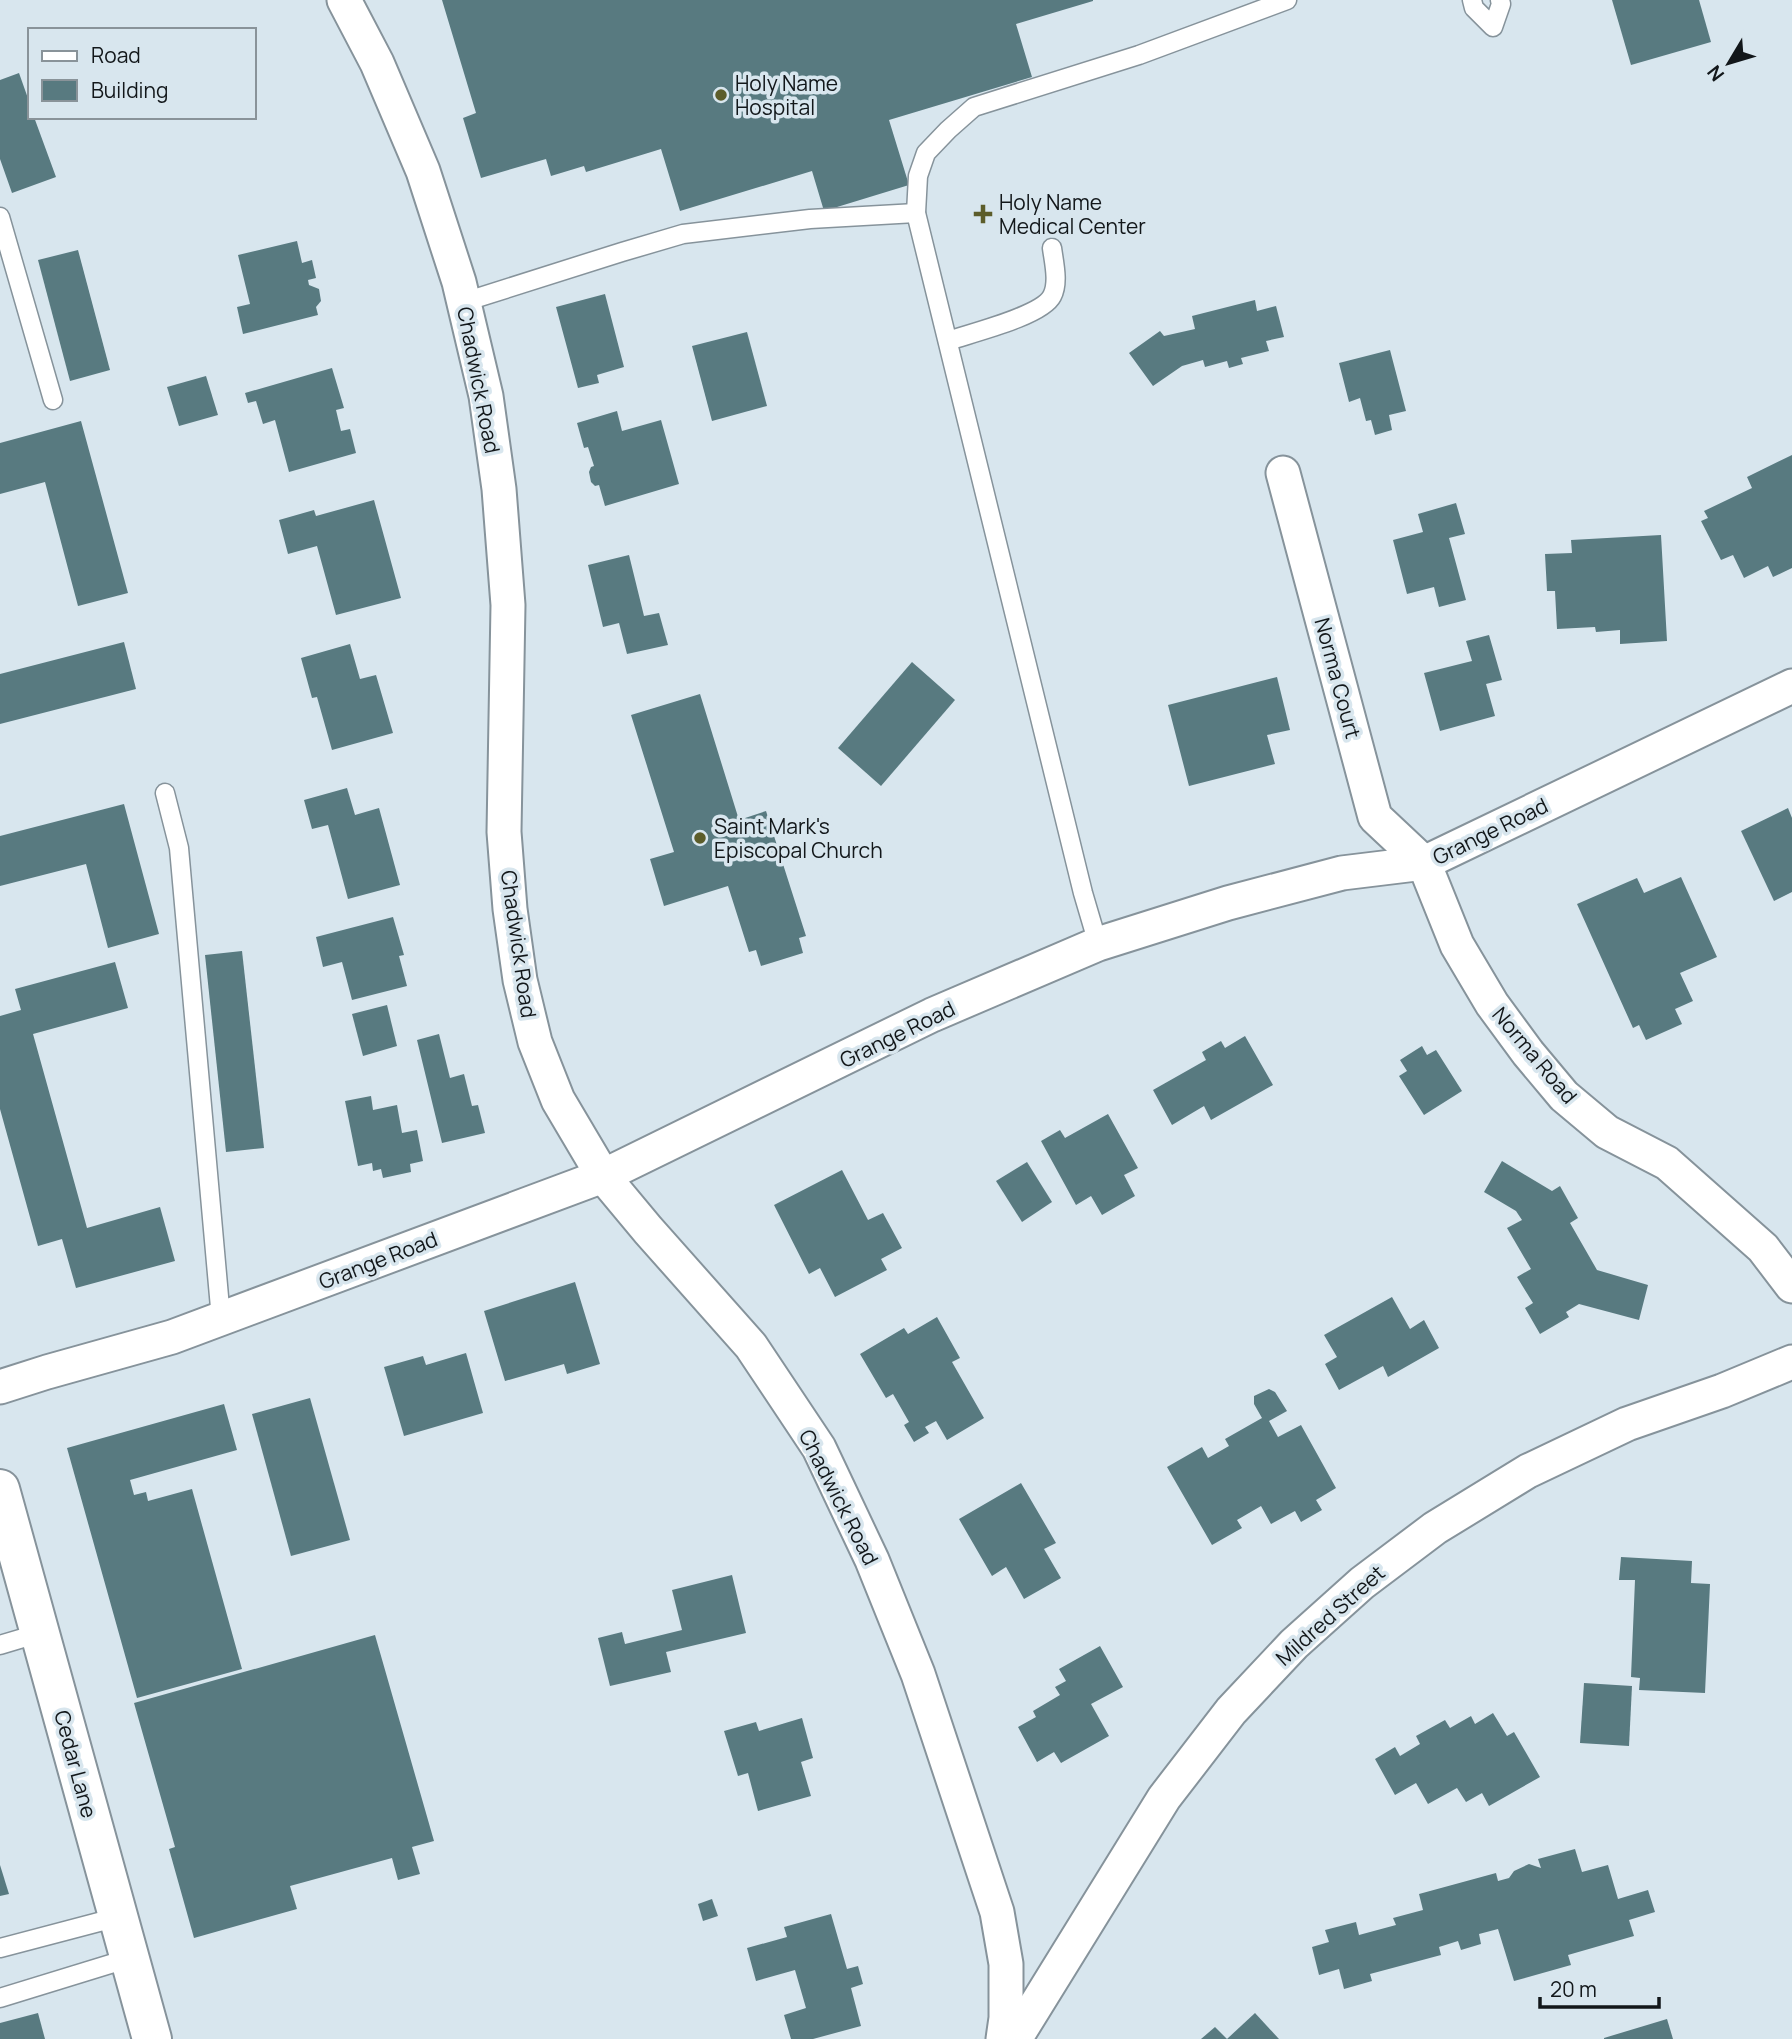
<svg xmlns="http://www.w3.org/2000/svg" width="1792" height="2039" font-family="Manrope,sans-serif">
<style>
.building{fill:#587a80}
.lines{fill:none;stroke-linecap:round;stroke-linejoin:round}
.lane-casing{stroke:#86939b;stroke-width:21}
.street-casing{stroke:#86939b;stroke-width:37}
.secondary-casing{stroke:#86939b;stroke-width:42}
.lane{stroke:#fff;stroke-width:18}
.street{stroke:#fff;stroke-width:33}
.secondary{stroke:#fff;stroke-width:38}
.poi-dot{fill:#5c5d2a;stroke:#d8e6ee;stroke-width:2.5}
.labels{text-anchor:middle;dominant-baseline:central;stroke-width:7;stroke-linejoin:round;paint-order:stroke}
.poi-label{font-size:21px;fill:#12171a;stroke:#d8e6ee;text-anchor:start}
.street-label{font-size:21px;fill:#12171a;stroke:#d8e6ee}
</style>
<rect width="100%" height="100%" fill="#d8e6ee"/>
<g class="building">
<polygon points="442,0 1093,0 1093,1 1016,24 1032,77 889,120 909,185 824,211 812,171 680,211 661,149 586,172 584,166 551,176 546,159 481,178 463,118 476,113"/>
<polygon points="1612,0 1699,0 1711,42 1631,65"/>
<polygon points="19,73 30,104 30,117 34,117 56,177 12,193 0,159 0,80"/>
<polygon points="297,241 302,263 312,260 316,278 308,280 309,285 319,289 321,301 316,307 318,315 243,334 237,307 250,304 238,255"/>
<polygon points="78,250 110,370 70,381 38,260"/>
<polygon points="605,294 624,367 597,375 599,383 578,388 556,307"/>
<polygon points="1255,300 1257,311 1276,306 1284,337 1266,341 1269,351 1241,358 1243,364 1229,368 1227,361 1205,367 1203,360 1182,366 1153,386 1129,353 1160,331 1164,336 1195,329 1192,316"/>
<polygon points="747,332 767,406 712,421 692,346"/>
<polygon points="1390,350 1406,411 1389,415 1392,430 1375,435 1371,420 1366,421 1360,398 1349,402 1339,363"/>
<polygon points="332,368 344,408 336,410 341,431 350,429 356,453 289,472 275,420 263,424 256,401 248,403 245,393"/>
<polygon points="206,376 218,415 179,426 167,387"/>
<polygon points="617,411 622,431 661,420 679,484 605,506 599,485 595,486 591,482 589,472 591,467 594,466 588,447 584,448 577,423"/>
<polygon points="81,421 128,593 78,606 45,482 0,494 0,443"/>
<polygon points="1792,455 1792,568 1773,577 1768,566 1744,578 1733,555 1721,560 1701,521 1708,518 1704,511 1752,488 1747,477"/>
<polygon points="374,500 401,598 336,615 317,546 288,554 279,520 314,510 316,516"/>
<polygon points="1456,503 1465,534 1449,538 1466,600 1439,607 1434,587 1407,594 1393,540 1423,532 1418,514"/>
<polygon points="1661,535 1667,641 1620,644 1620,630 1596,632 1595,627 1557,629 1555,591 1547,591 1545,554 1572,553 1571,540"/>
<polygon points="629,555 644,616 659,613 668,645 627,654 619,623 603,627 588,565"/>
<polygon points="1489,635 1502,680 1486,684 1495,716 1440,731 1424,673 1472,661 1466,641"/>
<polygon points="124,642 136,689 0,724 0,674"/>
<polygon points="350,644 360,679 376,675 393,733 332,750 317,697 312,698 301,658"/>
<polygon points="912,662 955,700 881,786 838,748"/>
<polygon points="1277,677 1290,730 1267,735 1275,764 1189,786 1168,705"/>
<polygon points="700,694 739,820 766,811 806,936 799,938 803,953 761,966 756,950 749,952 728,886 664,906 650,859 674,852 631,715"/>
<polygon points="347,788 355,815 379,808 400,885 348,899 328,825 312,829 304,800"/>
<polygon points="124,804 159,934 108,948 86,864 0,886 0,836"/>
<polygon points="1788,808 1792,818 1792,892 1774,901 1741,831"/>
<polygon points="1681,877 1717,957 1680,973 1693,1001 1675,1009 1682,1024 1646,1040 1639,1025 1633,1028 1577,904 1637,878 1644,893"/>
<polygon points="393,917 404,955 399,956 407,986 352,1000 342,962 323,967 316,937"/>
<polygon points="242,951 264,1148 226,1152 205,955"/>
<polygon points="115,962 128,1008 33,1034 87,1228 160,1207 175,1261 76,1288 62,1239 38,1246 0,1109 0,1016 21,1010 15,989"/>
<polygon points="387,1005 397,1046 363,1056 352,1014"/>
<polygon points="439,1034 450,1078 464,1074 472,1106 478,1105 485,1133 442,1143 417,1040"/>
<polygon points="1245,1036 1273,1085 1211,1120 1204,1106 1172,1125 1153,1090 1206,1060 1202,1052 1221,1041 1225,1048"/>
<polygon points="1422,1046 1427,1055 1436,1050 1462,1091 1424,1115 1399,1076 1407,1071 1400,1060"/>
<polygon points="371,1096 373,1110 397,1105 402,1133 417,1130 423,1161 410,1164 411,1172 383,1178 381,1169 373,1171 372,1163 358,1166 345,1101"/>
<polygon points="1108,1114 1138,1168 1124,1175 1135,1196 1102,1215 1091,1196 1076,1205 1041,1141 1060,1130 1065,1138"/>
<polygon points="1502,1161 1552,1191 1560,1186 1578,1218 1570,1223 1597,1270 1648,1285 1639,1320 1579,1304 1566,1312 1569,1317 1540,1334 1525,1308 1533,1303 1517,1277 1531,1269 1507,1228 1522,1220 1516,1211 1484,1192"/>
<polygon points="1027,1162 1052,1202 1022,1222 996,1181"/>
<polygon points="842,1170 868,1220 883,1213 902,1248 881,1259 887,1270 835,1297 820,1268 809,1274 774,1205"/>
<polygon points="575,1282 600,1364 567,1374 564,1364 505,1381 484,1311"/>
<polygon points="1392,1297 1410,1329 1424,1320 1439,1348 1388,1377 1383,1366 1339,1390 1325,1364 1337,1357 1324,1335"/>
<polygon points="937,1317 960,1358 952,1362 984,1418 947,1440 936,1421 925,1427 929,1433 914,1442 904,1425 909,1422 893,1394 886,1398 860,1354 904,1328 908,1334"/>
<polygon points="466,1353 483,1413 404,1436 384,1367 423,1356 426,1365"/>
<polygon points="1269,1389 1275,1392 1287,1411 1269,1421 1278,1437 1301,1425 1336,1488 1316,1500 1322,1510 1301,1522 1295,1511 1271,1524 1261,1506 1237,1520 1242,1528 1212,1545 1167,1467 1202,1447 1208,1458 1229,1446 1225,1439 1262,1418 1254,1404 1254,1396"/>
<polygon points="310,1398 350,1540 291,1556 252,1414"/>
<polygon points="224,1404 237,1450 130,1480 134,1495 146,1492 148,1501 192,1489 242,1669 137,1698 67,1448"/>
<polygon points="1021,1483 1056,1543 1044,1549 1061,1578 1024,1599 1006,1567 992,1576 959,1519"/>
<polygon points="1621,1557 1692,1561 1691,1583 1710,1584 1705,1693 1639,1690 1640,1678 1631,1677 1635,1580 1619,1580"/>
<polygon points="732,1575 746,1633 666,1652 671,1672 610,1686 598,1638 622,1632 625,1644 682,1630 672,1590"/>
<polygon points="375,1635 434,1841 412,1847 420,1874 398,1880 392,1858 290,1886 297,1909 194,1938 169,1849 175,1847 134,1703"/>
<polygon points="1100,1646 1123,1687 1091,1704 1109,1736 1061,1763 1054,1752 1037,1762 1018,1727 1036,1717 1033,1711 1060,1695 1055,1687 1066,1681 1059,1669"/>
<polygon points="1584,1683 1632,1686 1629,1746 1580,1743"/>
<polygon points="1493,1713 1507,1736 1514,1732 1540,1777 1489,1806 1482,1793 1466,1802 1457,1788 1428,1804 1416,1783 1395,1795 1375,1759 1395,1747 1400,1756 1420,1744 1416,1736 1445,1720 1450,1728 1471,1716 1475,1724"/>
<polygon points="802,1718 813,1758 801,1762 811,1796 758,1811 748,1773 738,1776 724,1731 756,1722 759,1731"/>
<polygon points="1575,1849 1582,1872 1608,1865 1618,1899 1648,1890 1655,1912 1629,1920 1634,1936 1568,1955 1571,1965 1514,1981 1498,1929 1479,1934 1481,1944 1461,1950 1458,1941 1439,1947 1441,1955 1370,1974 1372,1981 1344,1989 1339,1969 1319,1975 1312,1947 1329,1942 1325,1930 1356,1922 1359,1935 1396,1925 1393,1918 1423,1910 1419,1894 1496,1873 1498,1881 1509,1878 1514,1871 1529,1864 1541,1868 1538,1859"/>
<polygon points="0,1865 9,1894 0,1896"/>
<polygon points="712,1899 718,1916 703,1921 698,1904"/>
<polygon points="831,1914 847,1969 858,1966 863,1984 851,1988 861,2026 813,2039 791,2039 784,2015 806,2008 795,1970 756,1981 747,1948 787,1937 784,1927"/>
<polygon points="38,2013 45,2039 0,2039 0,2023"/>
<polygon points="1255,2013 1279,2039 1227,2039"/>
<polygon points="1667,2019 1673,2039 1604,2039 1604,2038"/>
<polygon points="1215,2027 1227,2039 1201,2039"/>
</g>
<g class="lines">
<defs>
<g id="lane">
<polyline points="1472,0 1474,8 1493,27 1501,4 1500,0"/>
<polyline points="0,217 53,400"/>
<polyline points="464,302 622,252 683,234 810,219 916,213"/>
<path d="M948,341c23,-8 94,-25 104,-45 7,-13 2,-33 0,-48"/>
<polyline points="165,793 179,848 221,1319"/>
<polyline points="1098,944 1083,893 916,213 918,176 926,153 948,130 974,107 1139,55 1287,0"/>
<polyline points="0,1645 40,1633"/>
<polyline points="0,1948 118,1917"/>
<polyline points="0,1998 130,1958"/>
</g>
<g id="street">
<polyline points="344,0 377,63 423,171 459,282 486,396 499,489 508,605 504,832 510,909 520,980 535,1042 558,1100 603,1176 648,1230 751,1346 819,1448 872,1560 918,1674 997,1912 1006,1964 1006,2018 1003,2039"/>
<polyline points="1283,473 1375,817 1424,863 1457,945 1492,1004 1528,1053 1564,1096 1607,1132 1667,1163 1763,1248 1792,1286"/>
<polyline points="0,1387 47,1372 172,1337 603,1176 932,1015 1098,944 1228,903 1342,873 1424,863 1792,686"/>
<polyline points="1015,2039 1164,1798 1231,1711 1294,1644 1362,1583 1435,1528 1528,1471 1627,1424 1722,1391 1792,1362"/>
</g>
<polyline id="secondary" points="0,1489 152,2039"/>
</defs>
<use href="#lane" class="lane-casing"/>
<use href="#street" class="street-casing"/>
<use href="#secondary" class="secondary-casing"/>
<use href="#lane" class="lane"/>
<use href="#street" class="street"/>
<use href="#secondary" class="secondary"/>
</g>
<g class="poi-dot">
<circle cx="721" cy="95" r="7"/>
<path d="M979.5 203.5h7v7h7v7h-7v7h-7v-7h-7v-7h7z"/>
<circle cx="700" cy="838" r="7"/>
</g>
<g class="labels">
<g class="poi-label">
<text x="735" y="83">Holy Name<tspan x="735" dy="24">Hospital</tspan></text>
<text x="999" y="202">Holy Name<tspan x="999" dy="24">Medical Center</tspan></text>
<text x="714" y="826">Saint Mark's<tspan x="714" dy="24">Episcopal Church</tspan></text>
</g>
<g class="street-label">
<text transform="translate(479 380) rotate(79)">Chadwick Road</text>
<text transform="translate(1338 678) rotate(75)">Norma Court</text>
<text transform="translate(1490 831) rotate(-26)">Grange Road</text>
<text transform="translate(519 944) rotate(82)">Chadwick Road</text>
<text transform="translate(897 1034) rotate(-26)">Grange Road</text>
<text transform="translate(1535 1055) rotate(50)">Norma Road</text>
<text transform="translate(378 1260) rotate(-21)">Grange Road</text>
<text transform="translate(839 1497) rotate(63)">Chadwick Road</text>
<text transform="translate(1330 1615) rotate(-42)">Mildred Street</text>
<text transform="translate(76 1764) rotate(75)">Cedar Lane</text>
</g>
</g>
<rect x="28" y="28" width="228" height="91" fill="#d8e6ee" stroke="#899399" stroke-width="2"/>
<rect x="42" y="51" width="35" height="10" fill="#ffffff" stroke="#899399" stroke-width="2"/>
<text x="91" y="63" font-size="21" fill="#12171a">Road</text>
<rect x="42" y="80" width="35" height="21" fill="#587a80" stroke="#899399" stroke-width="2"/>
<text x="91" y="98" font-size="21" fill="#12171a">Building</text>
<g transform="translate(1729 63) rotate(232)" stroke="#d8e6ee" stroke-width="5" paint-order="stroke">
<path d="M0-5L12 26L0 18L-12 26Z" fill="#12171a"/>
<text y="-10" font-size="19" font-weight="bold" text-anchor="middle" fill="#12171a">N</text>
</g>
<path d="M1540 1997v10h119v-10" fill="none" stroke="#12171a" stroke-width="3.5"/>
<text x="1550" y="1997" font-size="21" fill="#12171a" stroke="#d8e6ee" stroke-width="5" paint-order="stroke">20 m</text>
</svg>
